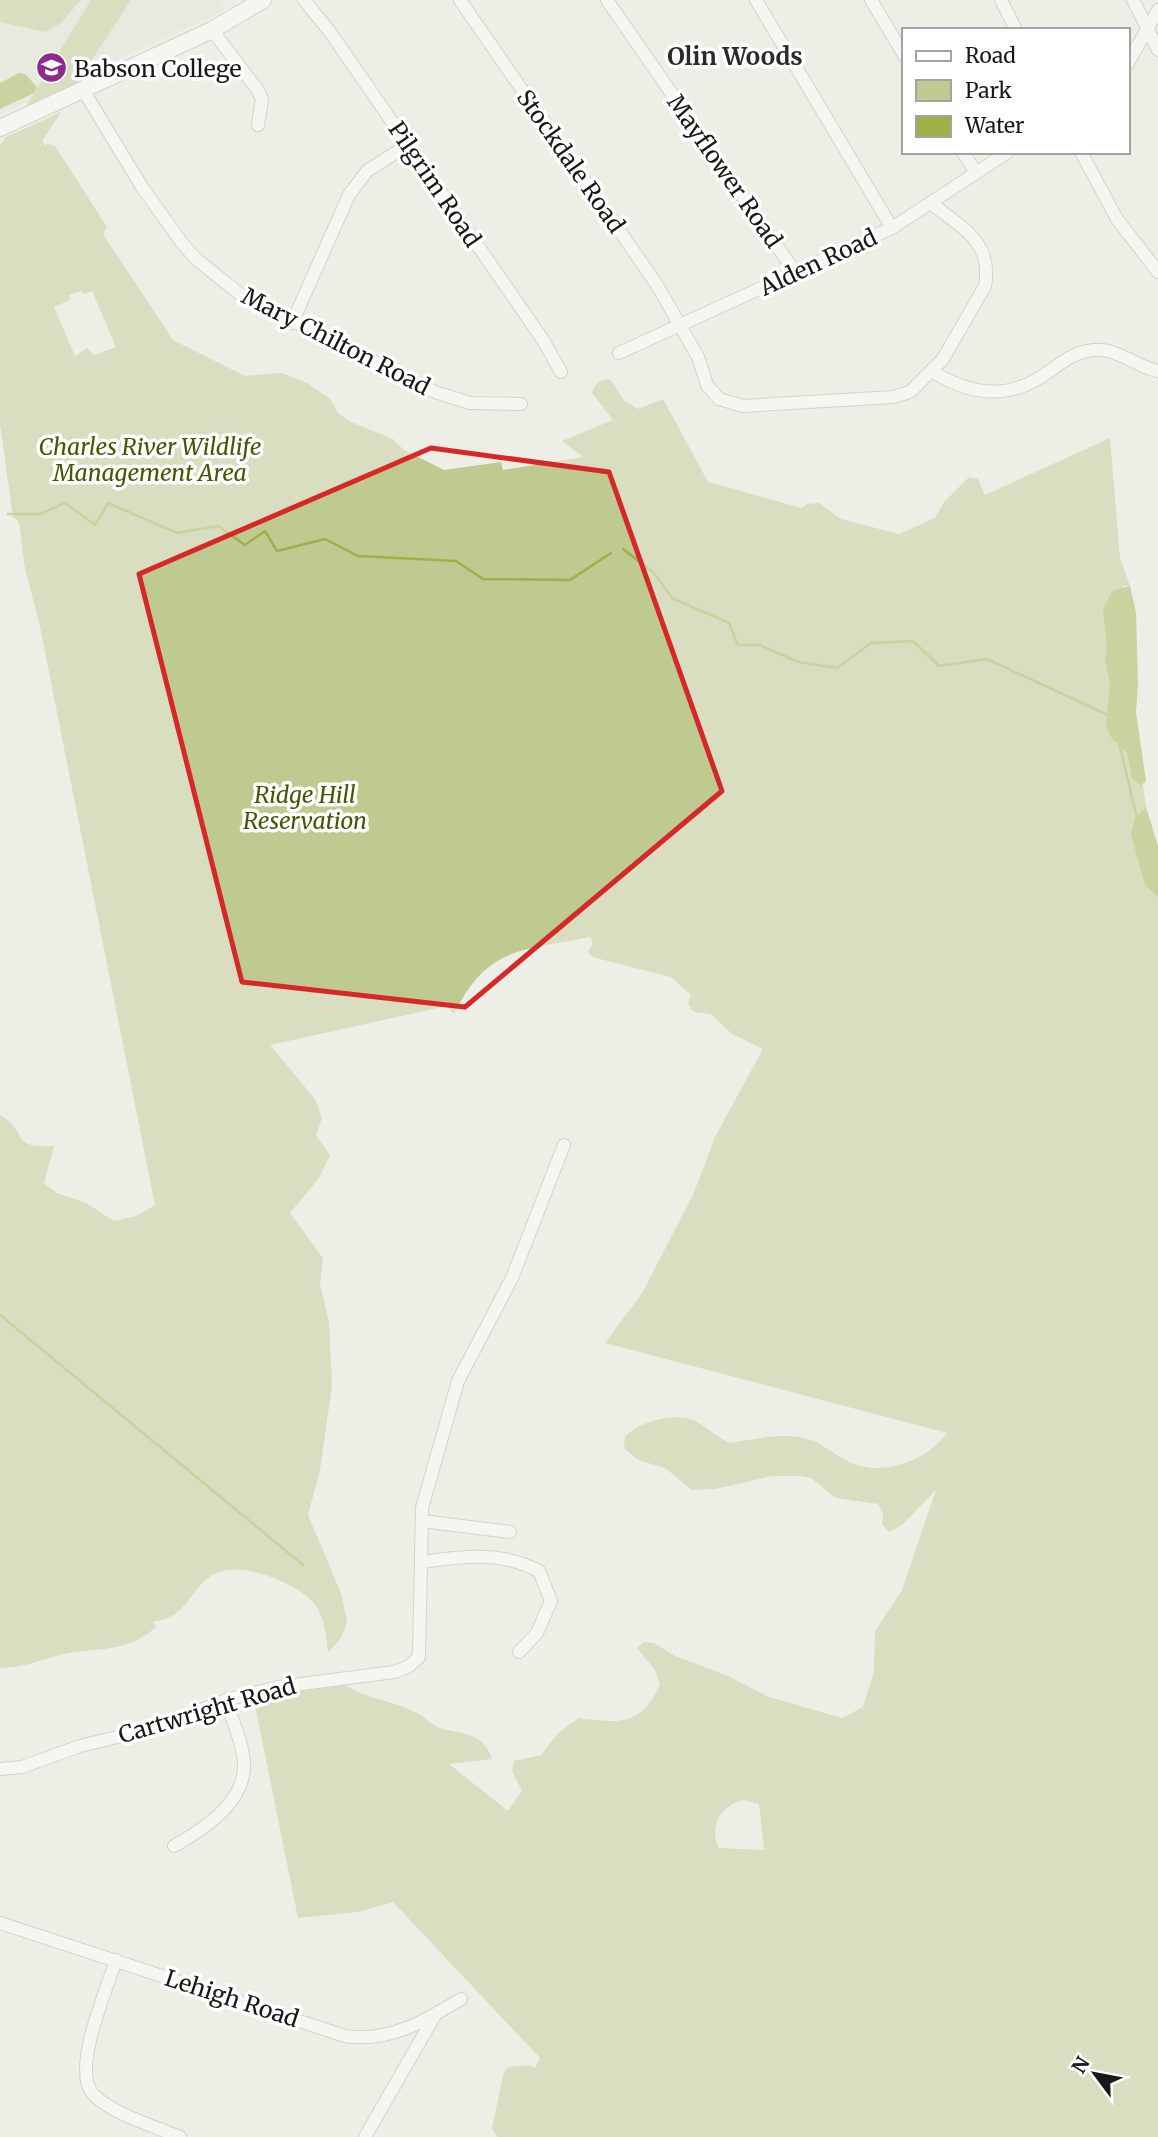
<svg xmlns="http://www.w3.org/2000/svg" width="1158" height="2137" font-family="Merriweather,serif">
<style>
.built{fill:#e1e5d4}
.green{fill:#beca90;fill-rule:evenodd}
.water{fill:#9fb049}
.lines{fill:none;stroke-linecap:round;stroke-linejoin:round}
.stream{stroke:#9fb049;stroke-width:2.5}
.minor-casing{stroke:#b1b3aa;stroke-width:14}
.major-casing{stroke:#b1b3aa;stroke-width:18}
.minor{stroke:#fff;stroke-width:12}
.major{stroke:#fff;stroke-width:16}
.marked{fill:none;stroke:#d62828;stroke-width:5;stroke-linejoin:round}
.labels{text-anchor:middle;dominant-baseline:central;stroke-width:7;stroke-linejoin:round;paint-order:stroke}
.poi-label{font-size:23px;fill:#181916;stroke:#fff;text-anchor:start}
.street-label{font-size:23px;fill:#181916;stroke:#fff}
.park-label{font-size:23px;font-style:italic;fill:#495404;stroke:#fff}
.neighbourhood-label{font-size:24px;font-weight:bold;fill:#292b24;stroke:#fff}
</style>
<rect width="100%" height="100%" fill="#edefe6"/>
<polygon class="built" points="0,0 220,0 225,10 0,114"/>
<g class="green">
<polygon points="0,0 81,0 61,23 46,32 0,22"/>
<polygon points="91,0 131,0 76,84 26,106"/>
<path d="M61,112l-19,29 3,5 3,-3 7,3 52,81 -4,7 70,106 72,36 37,-3 27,11 22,16 7,13 13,9 42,17 11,11 40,20 57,-8 2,8 80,-13 -21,-16 51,-21 -21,-27c3,-11 10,-15 19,-13l13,21 14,8 25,-10 45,83 94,26 5,-4 12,-1 22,16 58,15 36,-16 9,-16 25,-25 9,2 7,16 125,-57 10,120 10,28h-7l15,199 5,1 3,21 -9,9 21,54v1267h-661l-5,-9 12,-56 5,-5 20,-2 6,3 5,-10 -147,-156 -35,10 -60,6 -44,-218 47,-12 41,-5c21,16 51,17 75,30 8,4 14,12 23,15 22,7 43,3 52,31l-43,5 59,47 14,-20 -10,-20 2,-10 27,-6 17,-22 21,-15c40,5 61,9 81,-33l-5,-15 -18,-22 7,-6 10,1 21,13 53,20 41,21 73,21 21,-11 11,-35 1,-41 27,-41 34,-100 -34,35 -13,7 -7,-8 1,-11 -5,-9 -42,-6 -25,-20 -11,-2h-28l-56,13 -24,1 -27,-22 -27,-8 -14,-12 1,-11c14,-16 53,-26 72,-15 11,6 20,15 32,21 24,-4 51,-10 75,-5 18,4 31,18 47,25 34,14 76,-3 96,-30l-342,-90 37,-50 51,-98 22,-58 48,-88 -31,-15 -21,-20 -17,-2 -6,-8 3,-9 -20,-18 -79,-20 -4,-5 5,-9 -3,-6c-67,14 -102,8 -136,77l-7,-8 -177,39 45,54 7,19 -6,17 14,20 -11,23 -29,35 33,45 -3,26 9,38 3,64 -12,84 -12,45 33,78 6,29 -6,16 -13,15c-1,-15 -3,-34 -12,-47 -14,-21 -72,-44 -97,-34 -29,11 -28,45 -66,50l3,5c-31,27 -58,20 -92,27 -22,5 -41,14 -64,14v-553c31,18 7,33 54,31l-10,37 13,10 29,10 28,18 22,-5 19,-11 -116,-583 -14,-53 -6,-47 -6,-5 -13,-93v-278l6,-9zM81,291l2,3 9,-3 24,56 -22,8 -7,-7 -12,8 -21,-49 16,-7 -1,-5zM743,1800l16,4 5,46 -45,-2c-11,-20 2,-43 24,-48z"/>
</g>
<g class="water">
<polygon points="19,73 25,74 37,87 34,93 0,109 0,83"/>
<polygon points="1130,586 1136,612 1138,684 1136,712 1146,781 1141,786 1132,778 1127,752 1112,739 1106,727 1110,682 1105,659 1107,647 1103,610 1112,591"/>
<polygon points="1146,807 1158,846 1158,897 1145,885 1131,834 1135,818"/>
</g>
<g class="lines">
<g class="stream">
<polyline points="8,514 40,514 65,503 95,525 108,503 177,533 218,526 245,545 265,531 277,551 325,539 358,556 456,561 483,579 570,580 611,553"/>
<polyline points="623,549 654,573 672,598 729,623 738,645 760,645 798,662 837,668 871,643 913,641 939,666 987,659 1108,715"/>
<polyline points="1118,739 1137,818"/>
<polyline points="0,1315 303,1565"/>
</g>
<defs>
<g id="minor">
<polyline points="304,0 330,32 543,340 561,372"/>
<path d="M460,0l197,285 41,72 9,28 12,14 24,7 150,-9 17,-5 33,-33 42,-73c8,-44 -23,-58 -53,-82"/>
<polyline points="607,0 795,272"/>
<polyline points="756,0 892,228"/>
<polyline points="871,0 904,55"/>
<polyline points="1001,0 1016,30"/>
<polyline points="1133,0 1158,50"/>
<polyline points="212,30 257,89 262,99 258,125"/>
<polyline points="1128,63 1158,10"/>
<polyline points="83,90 142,187 182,243 195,258 241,295 435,392 470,403 521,404"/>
<polyline points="963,152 976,173"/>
<polyline points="1081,152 1117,219 1158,272"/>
<polyline points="292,323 349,195 367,171 409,144"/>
<polyline points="619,353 892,228 1008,152"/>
<path d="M933,372c38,23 74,28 111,3 13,-9 27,-21 43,-24 28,-7 45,15 71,20"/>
<polyline points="422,1521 510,1532"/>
<path d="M422,1562c41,-6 79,-11 117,9l12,30 -14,32 -18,19"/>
<polyline points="0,1769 22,1767 80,1746 155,1728 226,1700 278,1687 394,1672 408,1667 419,1657 422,1508 458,1381 512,1278 564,1145"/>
<path d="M174,1846c30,-17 72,-44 70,-83 -1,-20 -12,-43 -18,-63"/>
<path d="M0,1923l345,113c43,7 80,-15 116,-37"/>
<path d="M116,1960c-9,29 -45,110 -23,134 17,19 63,33 87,43"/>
<polyline points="365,2137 435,2015"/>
</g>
<polyline id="major" points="0,128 212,30 263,0"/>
</defs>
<use href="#minor" class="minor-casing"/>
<use href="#major" class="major-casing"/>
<use href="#minor" class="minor"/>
<use href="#major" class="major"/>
</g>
<path d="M0 0H1158V2137H0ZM431,448l178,24 113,319 -257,216 -223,-25 -103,-408z" fill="#edefe6" fill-opacity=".55" fill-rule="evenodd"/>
<path class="marked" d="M431,448l178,24 113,319 -257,216 -223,-25 -103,-408z"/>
<defs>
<symbol id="university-disc" viewBox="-11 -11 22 22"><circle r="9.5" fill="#8f298f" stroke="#fff"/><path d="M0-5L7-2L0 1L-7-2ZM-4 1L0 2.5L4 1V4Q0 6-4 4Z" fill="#fff"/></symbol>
</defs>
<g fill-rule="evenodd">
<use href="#university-disc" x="34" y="50" width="35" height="35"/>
</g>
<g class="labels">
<g class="poi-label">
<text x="74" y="68">Babson College</text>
</g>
<g class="street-label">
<text transform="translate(571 161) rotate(55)">Stockdale Road</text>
<text transform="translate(725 171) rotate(55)">Mayflower Road</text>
<text transform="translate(435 184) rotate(56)">Pilgrim Road</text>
<text transform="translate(818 262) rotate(-25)">Alden Road</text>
<text transform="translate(336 341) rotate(27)">Mary Chilton Road</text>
<text transform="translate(207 1710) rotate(-16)">Cartwright Road</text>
<text transform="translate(232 1998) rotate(18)">Lehigh Road</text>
</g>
<g class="park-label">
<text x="150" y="446">Charles River Wildlife<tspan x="150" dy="26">Management Area</tspan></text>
<text x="305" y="794">Ridge Hill<tspan x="305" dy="26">Reservation</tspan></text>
</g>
<g class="neighbourhood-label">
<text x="735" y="56">Olin Woods</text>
</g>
</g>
<rect x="902" y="28" width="228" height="126" fill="#ffffff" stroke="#a3a3a2" stroke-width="2"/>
<rect x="916" y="51" width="35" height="10" fill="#ffffff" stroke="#a3a3a2" stroke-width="2"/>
<text x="965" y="63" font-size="21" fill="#181916">Road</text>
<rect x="916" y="80" width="35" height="21" fill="#beca90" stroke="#a3a3a2" stroke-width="2"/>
<text x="965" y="98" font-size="21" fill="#181916">Park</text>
<rect x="916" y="116" width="35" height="21" fill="#9fb049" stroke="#a3a3a2" stroke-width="2"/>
<text x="965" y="133" font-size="21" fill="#181916">Water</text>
<g transform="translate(1095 2074) rotate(302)" stroke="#ffffff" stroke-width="5" paint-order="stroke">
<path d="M0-5L12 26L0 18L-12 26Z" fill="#181916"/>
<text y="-10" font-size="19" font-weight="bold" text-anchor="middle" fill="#181916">N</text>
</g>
</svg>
